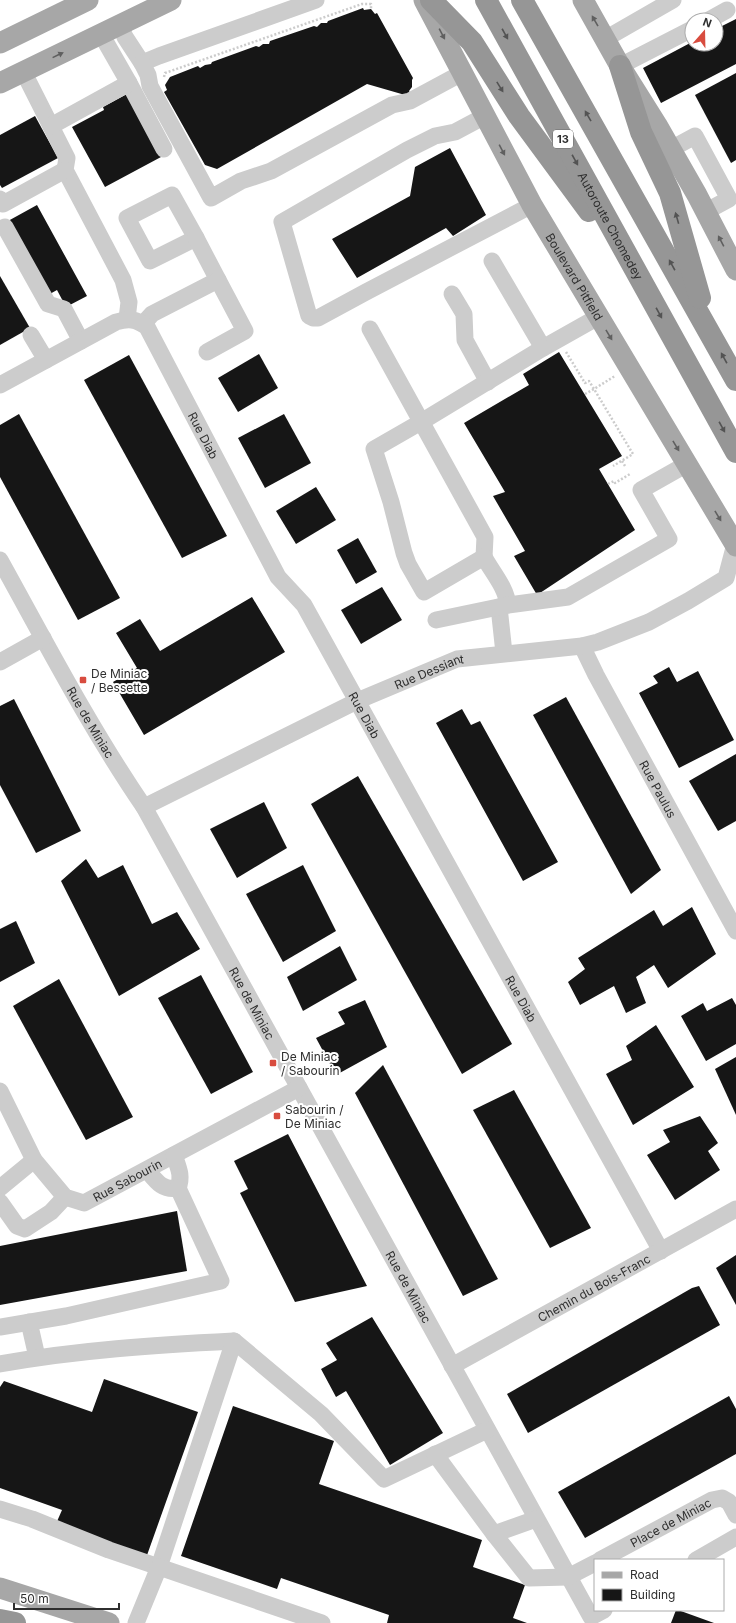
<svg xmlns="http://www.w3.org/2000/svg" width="736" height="1623" font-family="Inter,sans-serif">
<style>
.building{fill:#161616}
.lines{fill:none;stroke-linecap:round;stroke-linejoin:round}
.path{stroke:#ccc;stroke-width:2.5;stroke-dasharray:2 2;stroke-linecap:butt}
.minor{stroke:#ccc;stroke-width:17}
.major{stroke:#a7a7a7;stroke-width:21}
.highway{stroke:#969696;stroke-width:22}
.oneway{fill:#5f5f5f}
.oneway2{fill:#535353}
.poi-dot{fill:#d84c3f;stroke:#fff;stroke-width:1.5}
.labels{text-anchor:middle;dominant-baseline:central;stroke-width:4;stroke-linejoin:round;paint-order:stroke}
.shield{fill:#fff;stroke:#6d6d6d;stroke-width:1}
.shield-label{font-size:11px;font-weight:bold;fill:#2f2f2f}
.street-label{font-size:12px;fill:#2f2f2f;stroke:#fff}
.poi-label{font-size:12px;fill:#2f2f2f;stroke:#fff;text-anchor:start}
</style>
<rect width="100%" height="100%" fill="#fff"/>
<g class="building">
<polygon points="363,8 364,10 371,9 375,14 377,13 413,78 412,80 412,87 409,91 410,93 405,95 367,84 217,169 205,165 164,92 167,90 165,85 170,77 198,66 200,68 205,65 211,64 212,62 256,46 259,47 263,44 269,44 270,41 314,26 317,27 321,23 327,23 328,21"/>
<polygon points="736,19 736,64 661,103 643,68 692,42 692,44 716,44 716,29"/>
<polygon points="736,73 736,160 731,163 695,95"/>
<polygon points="127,94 161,157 105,187 72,127 104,110 103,107"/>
<polygon points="35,116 58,158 2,188 0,185 0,135"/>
<polygon points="450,148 486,215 453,236 446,228 357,278 332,239 410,196 415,167"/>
<polygon points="37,205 87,296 66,307 57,290 48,295 8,221"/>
<polygon points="0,276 30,328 0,345"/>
<polygon points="559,352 622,456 599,469 635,530 537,595 514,556 525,551 493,496 505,492 464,423 529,385 523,374"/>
<polygon points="259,354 278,388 238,412 218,378"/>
<polygon points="129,355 227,536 182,558 84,380"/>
<polygon points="19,414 120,598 78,620 0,477 0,425"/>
<polygon points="284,414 311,463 265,488 238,438"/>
<polygon points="316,487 336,520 296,544 276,511"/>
<polygon points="358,538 377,572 356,584 337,550"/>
<polygon points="382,587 402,620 361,644 341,610"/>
<polygon points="252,597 285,652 144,735 113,682 137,668 116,633 140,619 160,651"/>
<polygon points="669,667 677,682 698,671 734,740 679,768 639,693 658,683 653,676"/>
<polygon points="566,697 661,870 631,894 533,715"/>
<polygon points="14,699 81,831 36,853 0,785 0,706"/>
<polygon points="462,709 471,725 480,721 558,862 523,881 436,723"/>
<polygon points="736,754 736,821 718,831 689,781"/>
<polygon points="358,776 512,1044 462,1074 311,804"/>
<polygon points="264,802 287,848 237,878 210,829"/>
<polygon points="86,859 98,878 123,865 152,924 177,912 200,949 119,996 61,881"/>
<polygon points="303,865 336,931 283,962 246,894"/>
<polygon points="692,907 716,954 668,988 654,965 636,977 646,1003 626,1013 614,986 580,1005 568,982 585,969 578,958 654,910 663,926"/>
<polygon points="16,921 35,963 0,982 0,929"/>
<polygon points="340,946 357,980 303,1011 287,977"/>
<polygon points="201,975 253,1072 211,1094 158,998"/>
<polygon points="59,979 133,1117 86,1140 13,1006"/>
<polygon points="732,998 736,1005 736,1044 706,1061 681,1016 703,1003 707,1011"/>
<polygon points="365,1000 387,1047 336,1075 316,1038 345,1024 338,1012"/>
<polygon points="656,1025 694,1087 633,1125 606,1074 632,1060 626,1046"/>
<polygon points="736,1057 736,1115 715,1069"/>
<polygon points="383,1065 498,1279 463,1296 355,1093"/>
<polygon points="514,1090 591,1228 550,1248 473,1110"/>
<polygon points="700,1116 718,1143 708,1151 720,1170 675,1200 647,1155 670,1142 663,1130"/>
<polygon points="288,1134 367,1286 295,1302 240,1193 248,1189 234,1161"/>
<polygon points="177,1211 187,1271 0,1305 0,1246"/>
<polygon points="736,1255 736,1305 716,1268"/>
<polygon points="699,1286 720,1325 528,1433 507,1394 692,1288"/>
<polygon points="372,1317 443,1433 390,1465 346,1391 336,1397 321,1369 337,1360 326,1343"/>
<polygon points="104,1379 198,1412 146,1558 55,1526 62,1510 0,1488 0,1387 4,1381 92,1412"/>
<polygon points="729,1396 736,1409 736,1454 585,1538 558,1492"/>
<polygon points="233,1406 334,1441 319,1484 482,1540 473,1567 525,1585 513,1618 527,1623 387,1623 389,1615 281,1578 277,1589 181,1556"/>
<polygon points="676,1610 678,1610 714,1623 671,1623"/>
</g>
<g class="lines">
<g class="path">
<polyline points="164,77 165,73 362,4 371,4 371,9"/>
<polyline points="566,352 585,383 589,381 594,389 615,376"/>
<polyline points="585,394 594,389 633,454 613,466"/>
<polyline points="622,461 625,466"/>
<polyline points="608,484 614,481 615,483 630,474"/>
</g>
<g class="minor">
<polyline points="709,20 727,10"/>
<polyline points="120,25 125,37 142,63 159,56 316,0"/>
<polyline points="605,39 673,0"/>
<polyline points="142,63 148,75 150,86 211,198 241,181 271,171 392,105 410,101 462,73"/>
<polyline points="620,66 692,29"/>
<polyline points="23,71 67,158 65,170 123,280 129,302 127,319"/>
<polyline points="129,83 164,149"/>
<polyline points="485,116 455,132 435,136 407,150 282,222 309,316 313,318 318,318 366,292 532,205"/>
<polyline points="51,126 129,83 101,34"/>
<polyline points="671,149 695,136 729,199 705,212"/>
<polygon points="172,195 196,238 150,261 127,218"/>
<polyline points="0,199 3,204 65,170"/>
<polyline points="5,227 48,304 64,309 81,341"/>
<polyline points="492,261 543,348 598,317"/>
<polyline points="452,294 464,314 465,340 488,382"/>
<polyline points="143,324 152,314 218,280 196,238"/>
<polyline points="370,329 485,537 484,557"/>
<polyline points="31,335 46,360"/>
<polyline points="207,352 245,331 218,280"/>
<path id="s1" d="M0,385l116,-63c13,-4 20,-3 31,5l131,250 26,28 357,646"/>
<path id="s2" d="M0,560c46,83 90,168 144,247l447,810 13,-7"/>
<path d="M508,605c-2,-18 -16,-33 -24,-48l-60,35 -16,-28 -4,-11 -13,-51 -17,-53 47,-27 122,-74"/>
<polyline points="499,607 504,653"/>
<polyline points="436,620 508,605 568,597 669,539 641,490 687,464"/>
<path id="s3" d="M582,646l14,29 140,256"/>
<polyline points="0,662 43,638"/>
<path id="s4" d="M144,807l213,-106 100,-42 125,-13 16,-4 51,-20 39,-21 38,-23 9,-34"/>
<path id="s5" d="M0,1091l34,69 31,37 19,6 215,-115"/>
<path d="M147,1170c9,11 15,21 31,18 5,-12 0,-21 -4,-33"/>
<polyline points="0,1188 34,1160"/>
<polyline points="0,1202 17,1226 25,1229 51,1212 65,1197"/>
<polyline points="29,1322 37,1357"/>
<polyline points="0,1327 66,1316 221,1281 178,1188"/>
<path d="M0,1364c77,-14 156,-19 234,-23l87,73 63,65 103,-49"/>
<path id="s6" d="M452,1366l284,-157"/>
<polyline points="435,1454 494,1534 536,1519"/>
<polyline points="0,1509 32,1519 109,1550 159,1567 234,1341"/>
<polyline points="494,1534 529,1578 568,1577 595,1563"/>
<path id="s7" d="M600,1560l112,-60 10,-2 7,4 7,13"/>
<polyline points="696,1560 736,1537"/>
<polyline points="136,1623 159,1567 322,1623"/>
</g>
<g class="major">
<path id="s8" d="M424,0l108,205 204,341"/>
<polyline points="583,0 620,66 657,125 697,195 736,270"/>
<polyline points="0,43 88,0"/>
<polyline points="0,83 171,0"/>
<polyline points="0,1588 109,1623"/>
</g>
<g class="highway">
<polyline points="431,0 472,42 519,116 589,211"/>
<path id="s9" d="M486,0l250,452"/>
<polyline points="522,0 736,380"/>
<polyline points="620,66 641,132 670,193 700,298"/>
<polyline points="0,1620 15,1623"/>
</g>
</g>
<defs><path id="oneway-solid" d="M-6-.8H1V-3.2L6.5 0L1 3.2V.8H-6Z"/></defs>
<g class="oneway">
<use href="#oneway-solid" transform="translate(595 21) rotate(-120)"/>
<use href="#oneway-solid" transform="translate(442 34) rotate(62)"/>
<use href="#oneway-solid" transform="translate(58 55) rotate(-26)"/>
<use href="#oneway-solid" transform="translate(502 150) rotate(62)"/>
<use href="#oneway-solid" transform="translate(721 241) rotate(-118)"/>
<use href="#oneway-solid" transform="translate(609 335) rotate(59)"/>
<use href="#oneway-solid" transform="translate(676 446) rotate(59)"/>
<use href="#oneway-solid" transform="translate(718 516) rotate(59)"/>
</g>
<g class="oneway2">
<use href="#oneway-solid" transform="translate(505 34) rotate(61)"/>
<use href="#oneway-solid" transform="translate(500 87) rotate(58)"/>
<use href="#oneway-solid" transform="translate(588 116) rotate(-120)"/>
<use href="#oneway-solid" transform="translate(575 160) rotate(61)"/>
<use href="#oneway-solid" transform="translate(677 218) rotate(-106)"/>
<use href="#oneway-solid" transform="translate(672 265) rotate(-119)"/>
<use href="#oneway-solid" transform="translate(659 313) rotate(61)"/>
<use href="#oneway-solid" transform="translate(724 358) rotate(-119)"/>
<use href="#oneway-solid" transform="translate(722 427) rotate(61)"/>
</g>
<g class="poi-dot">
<rect x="79" y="676" width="8" height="8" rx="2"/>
<rect x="269" y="1059" width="8" height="8" rx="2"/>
<rect x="273" y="1112" width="8" height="8" rx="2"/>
</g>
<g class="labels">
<rect class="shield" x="553" y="130" width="20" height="18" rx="3"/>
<g class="shield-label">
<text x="563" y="139">13</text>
</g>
<g class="street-label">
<text stroke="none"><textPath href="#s9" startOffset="258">Autoroute Chomedey</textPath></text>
<text stroke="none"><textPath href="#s8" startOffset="315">Boulevard Pitfield</textPath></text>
<text stroke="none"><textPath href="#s1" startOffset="287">Rue Diab</textPath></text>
<text stroke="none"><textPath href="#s4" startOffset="316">Rue Dessiant</textPath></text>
<text stroke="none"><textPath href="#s1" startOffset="611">Rue Diab</textPath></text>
<text stroke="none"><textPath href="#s2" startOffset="186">Rue de Miniac</textPath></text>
<text stroke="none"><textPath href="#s3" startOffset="162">Rue Paulus</textPath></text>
<text stroke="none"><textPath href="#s1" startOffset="935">Rue Diab</textPath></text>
<text stroke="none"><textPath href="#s2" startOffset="510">Rue de Miniac</textPath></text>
<text stroke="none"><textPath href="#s5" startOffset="194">Rue Sabourin</textPath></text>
<text stroke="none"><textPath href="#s2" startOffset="834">Rue de Miniac</textPath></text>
<text stroke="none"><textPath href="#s6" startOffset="162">Chemin du Bois-Franc</textPath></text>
<text stroke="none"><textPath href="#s7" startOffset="80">Place de Miniac</textPath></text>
</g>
<g class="poi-label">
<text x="91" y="673">De Miniac<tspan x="91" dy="14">/ Bessette</tspan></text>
<text x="281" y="1056">De Miniac<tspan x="281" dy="14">/ Sabourin</tspan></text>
<text x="285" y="1109">Sabourin /<tspan x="285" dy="14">De Miniac</tspan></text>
</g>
</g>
<rect x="594" y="1559" width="130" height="52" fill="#ffffff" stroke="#acacac"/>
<rect x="602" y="1572" width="20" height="6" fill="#a7a7a7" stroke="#acacac"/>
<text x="630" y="1579" font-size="12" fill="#2f2f2f">Road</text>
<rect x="602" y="1589" width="20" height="12" fill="#161616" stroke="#acacac"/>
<text x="630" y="1599" font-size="12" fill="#2f2f2f">Building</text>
<g transform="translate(704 32) rotate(20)"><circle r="19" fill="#ffffff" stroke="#acacac"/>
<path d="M0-3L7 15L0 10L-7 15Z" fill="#d84c3f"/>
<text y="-6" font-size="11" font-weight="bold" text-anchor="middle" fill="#2f2f2f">N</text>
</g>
<path d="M14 1603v6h105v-6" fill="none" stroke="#2f2f2f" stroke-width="2"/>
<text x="20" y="1603" font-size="12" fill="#2f2f2f" stroke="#ffffff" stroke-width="3" paint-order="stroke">50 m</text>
</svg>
